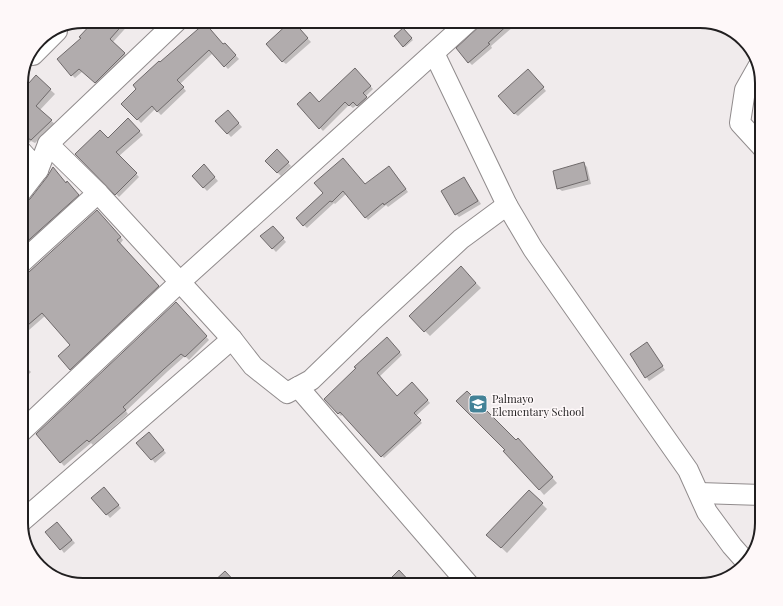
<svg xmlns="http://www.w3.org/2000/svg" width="783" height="606" font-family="'Playfair Display',serif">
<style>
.shadow{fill:#0003}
.building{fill:#b1acad;stroke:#6f6a6b}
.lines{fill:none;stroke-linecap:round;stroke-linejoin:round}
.minor-casing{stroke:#918c8d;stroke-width:22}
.minor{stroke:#fff;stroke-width:20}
.labels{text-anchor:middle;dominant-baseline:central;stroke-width:3;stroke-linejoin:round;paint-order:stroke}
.poi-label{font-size:11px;fill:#211f20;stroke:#fef8f9;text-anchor:start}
.rim{fill:none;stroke:#211f20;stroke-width:2}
</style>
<rect width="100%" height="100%" fill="#f0ebec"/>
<g class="shadow">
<polygon points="99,21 132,21 113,42 128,57 99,86 83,71 75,78 72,75 82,38"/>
<polygon points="481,21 520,21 491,46 492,48 472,65 469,62 483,24"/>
<polygon points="295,25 311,42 286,64 282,61"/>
<polygon points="403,29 413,40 405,47 395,36"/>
<polygon points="225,44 239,59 228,69 213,53 180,84 186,91 161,115 155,109 141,123 123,104 160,63"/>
<polygon points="355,70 373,89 365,97 370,101 361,109 357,105 353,108 349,105 323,131 298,105 319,103"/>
<polygon points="531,74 546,91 518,116 514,113"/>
<polygon points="36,77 55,94 39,111 55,124 35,143 31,141 28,144 21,137 21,93"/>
<polygon points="228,112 242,127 231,137 217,122"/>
<polygon points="128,120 143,135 119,156 139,177 119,197 76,154 108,139"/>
<polygon points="277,151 291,166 281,176 266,161"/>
<polygon points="583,163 587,167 591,184 562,191 558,188"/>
<polygon points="207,169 218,181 207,191 193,176"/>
<polygon points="392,170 408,192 388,207 386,205 368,220 346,194 335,204 334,203 307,228 297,218 324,193 365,185"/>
<polygon points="464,178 481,204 459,217 456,214"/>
<polygon points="66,184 70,185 81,199 21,253 21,204"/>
<polygon points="97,211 123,240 120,244 162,290 74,372 59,356 72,345 45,316 21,337 21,275 29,272"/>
<polygon points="276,230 286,242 276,252 261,236"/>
<polygon points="466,273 481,288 430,336 410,316"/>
<polygon points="179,306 209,340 189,360 185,356 167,372 126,411 128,414 93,445 91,443 64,466 37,434"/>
<polygon points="387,338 402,355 379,377 397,397 412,383 430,403 416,416 422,423 384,458 343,414 341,416 325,399"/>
<polygon points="647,343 665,370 649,381 631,354"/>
<polygon points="21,362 31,372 21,382"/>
<polygon points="152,437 166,453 155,463 138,443"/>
<polygon points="516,441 523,445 557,483 544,495 506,450"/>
<polygon points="529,491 547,509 507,553 488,535"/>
<polygon points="107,492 121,508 110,518 93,498"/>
<polygon points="61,527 75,543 64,553 61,549"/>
</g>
<g class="building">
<polygon points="94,21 126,21 110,39 125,53 95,83 79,69 71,76 57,59 81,38 79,37"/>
<polygon points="291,21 293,21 308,38 282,62 266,44"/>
<polygon points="485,21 512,21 488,43 490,44 468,63 456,48"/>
<polygon points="205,23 223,44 225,43 236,55 224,67 209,50 177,80 184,87 157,112 152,106 137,120 121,104 136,89 133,85 159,61 160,62"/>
<polygon points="403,28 412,38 403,47 394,36"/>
<polygon points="355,68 371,86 363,93 367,97 357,106 353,102 349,106 345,102 319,129 297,104 310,92 319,102"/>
<polygon points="528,69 544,87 514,114 498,96"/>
<polygon points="36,75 51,89 36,106 52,120 31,140 21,134 21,92"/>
<polygon points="228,110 239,123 227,134 215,121"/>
<polygon points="128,118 140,131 116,152 137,173 115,195 75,154 100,130 108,138"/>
<polygon points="277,149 289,162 277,173 265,161"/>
<polygon points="343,158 365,184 389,166 406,189 384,205 383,203 365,218 343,191 332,202 330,201 303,226 296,218 323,193 314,183"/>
<polygon points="584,162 588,180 557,189 553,171"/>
<polygon points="204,164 215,177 203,188 192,176"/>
<polygon points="53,167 66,183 67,181 79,195 21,247 21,203 26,202 30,199 47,177"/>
<polygon points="464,177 478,201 455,215 441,191"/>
<polygon points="97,210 121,237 117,240 159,286 70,370 58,356 70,345 42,313 28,325 21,317 21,274 29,272"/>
<polygon points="273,226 284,238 272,249 260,236"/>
<polygon points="461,266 476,283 424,332 409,316"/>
<polygon points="176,302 207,336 185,357 181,354 164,369 123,407 126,410 89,442 87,440 60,463 36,434"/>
<polygon points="387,337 400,352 377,373 397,396 412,382 428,400 414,413 421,420 381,457 340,412 338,414 324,399 356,368 354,367"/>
<polygon points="647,342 663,366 645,378 630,354"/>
<polygon points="467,391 516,440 518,438 553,477 539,490 503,451 505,450 456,401"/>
<polygon points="149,432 164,450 151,460 136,443"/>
<polygon points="104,487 119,505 106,515 91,498"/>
<polygon points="529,490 543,503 501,548 486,535"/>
<polygon points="57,522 72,540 60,550 45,532"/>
<polygon points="399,570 413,585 384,585"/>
<polygon points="225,571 238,585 210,585"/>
</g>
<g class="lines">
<defs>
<g id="minor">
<polyline points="434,53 507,205 533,249 688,470 707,512 732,546 747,563"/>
<polyline points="33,55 57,31"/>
<polyline points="758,67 745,90 740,123 762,147"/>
<polyline points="48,144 98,193 180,282 232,339 253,366 287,393 311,380 370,323 461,239 507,205"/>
<polyline points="21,151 38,170 48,144 177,21"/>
<polyline points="21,192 38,170"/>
<polyline points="21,263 98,193"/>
<polyline points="298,387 469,585"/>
<polyline points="21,432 180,282 469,21"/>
<polyline points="699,493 762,495"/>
<polyline points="21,522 232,339"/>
</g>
</defs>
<use href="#minor" class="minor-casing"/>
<use href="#minor" class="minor"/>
</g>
<defs>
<symbol id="school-square" viewBox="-11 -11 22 22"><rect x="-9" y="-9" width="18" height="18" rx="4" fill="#438297" stroke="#fef8f9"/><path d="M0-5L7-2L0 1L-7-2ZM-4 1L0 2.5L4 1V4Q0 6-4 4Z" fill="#fff"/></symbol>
</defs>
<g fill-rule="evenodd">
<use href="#school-square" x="467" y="393" width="22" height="22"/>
</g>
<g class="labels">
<g class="poi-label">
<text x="492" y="398">Palmayo<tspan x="492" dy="13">Elementary School</tspan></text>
</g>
</g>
<path d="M0 0H783V606H0ZM83 28H700A55 55 0 0 1 755 83V523A55 55 0 0 1 700 578H83A55 55 0 0 1 28 523V83A55 55 0 0 1 83 28Z" fill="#fef8f9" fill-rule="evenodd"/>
<path class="rim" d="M83 28H700A55 55 0 0 1 755 83V523A55 55 0 0 1 700 578H83A55 55 0 0 1 28 523V83A55 55 0 0 1 83 28Z"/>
</svg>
